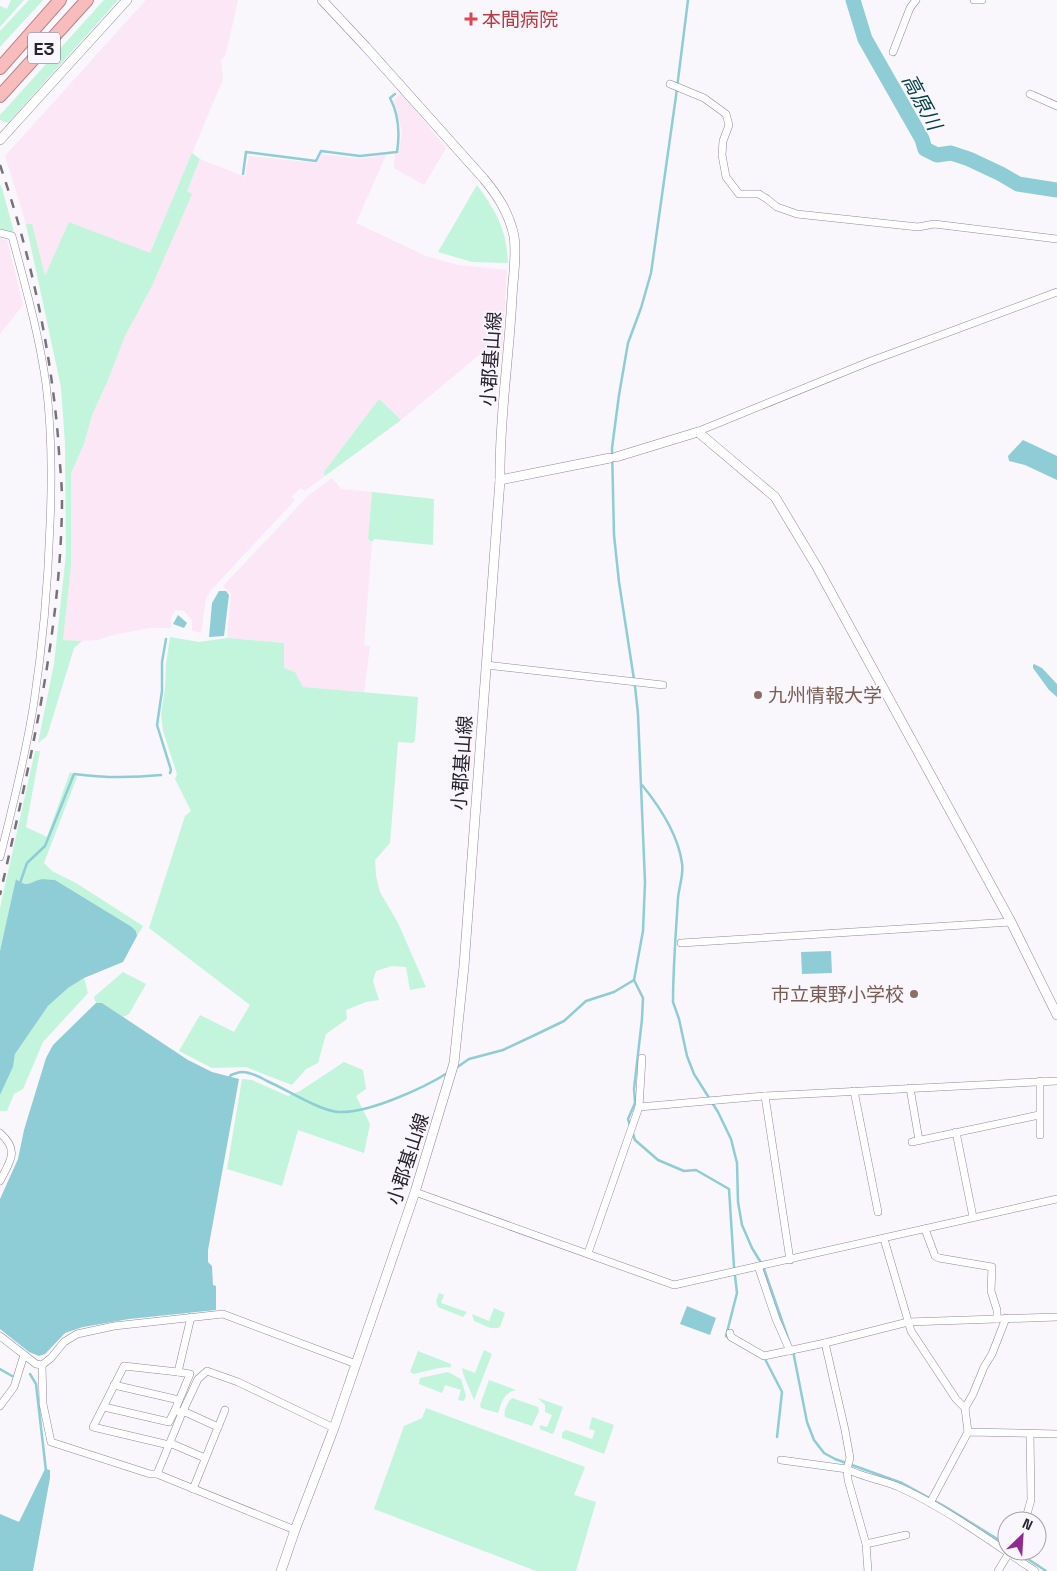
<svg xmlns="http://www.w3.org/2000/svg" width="1057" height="1571" font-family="'Space Grotesk','Noto Sans JP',sans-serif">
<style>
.industrial{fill:#fbe7f6}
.green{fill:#c2f5dc}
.water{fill:#8ecdd6}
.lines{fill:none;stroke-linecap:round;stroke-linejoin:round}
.stream{stroke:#8ecdd6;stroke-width:2.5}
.river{stroke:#8ecdd6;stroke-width:15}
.minor-casing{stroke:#92879f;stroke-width:8}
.tertiary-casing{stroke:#92879f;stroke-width:10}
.secondary-casing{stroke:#92879f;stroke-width:10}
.motorway-casing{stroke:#b0878b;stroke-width:14}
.minor{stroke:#fff;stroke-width:7}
.tertiary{stroke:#fff;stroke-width:9}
.secondary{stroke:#fff;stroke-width:9}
.motorway{stroke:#f9bcbd;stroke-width:12}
.rail{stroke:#76727a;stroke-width:2.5;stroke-dasharray:9 9;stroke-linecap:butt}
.health-dot{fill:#e0444e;stroke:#f9f6fc;stroke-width:2}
.education-dot{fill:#8d6e63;stroke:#f9f6fc;stroke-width:2}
.labels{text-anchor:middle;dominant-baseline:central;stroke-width:4;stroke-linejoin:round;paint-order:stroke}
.shield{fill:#f9f6fc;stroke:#67636c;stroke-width:1}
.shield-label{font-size:18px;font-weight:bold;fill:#29242e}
.health-label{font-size:19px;fill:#be3a42;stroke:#f9f6fc;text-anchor:start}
.street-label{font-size:19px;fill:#29242e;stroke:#f9f6fc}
.education-label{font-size:19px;fill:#785e54;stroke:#f9f6fc;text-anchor:start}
.water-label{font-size:20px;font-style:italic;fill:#044249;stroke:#f9f6fc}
</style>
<rect width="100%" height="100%" fill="#f9f6fc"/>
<g class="industrial">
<polygon points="146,0 238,0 226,53 221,61 223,79 150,254 69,222 41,287 22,210 5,156"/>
<polygon points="401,93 446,148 424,185 394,168 395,154 399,152 402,132 394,100"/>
<polygon points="321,154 361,159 386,155 356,223 426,256 458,265 507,270 502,353 495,359 479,355 401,420 379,399 324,472 325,476 305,491 301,488 291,497 295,500 211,590 206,599 201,633 192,631 192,620 184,611 175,610 171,618 171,628 149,628 113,635 98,640 82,641 63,640 71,566 71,473 84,444 92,415 108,380 125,336 152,286 191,195 187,191 200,159 245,177 249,156 317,163"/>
<polygon points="0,238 7,240 23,305 0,334"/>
<polygon points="332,478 341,489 372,492 368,539 372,542 364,645 370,646 364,693 303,687 295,672 284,668 284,643 227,638 231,594 223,586 309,495"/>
</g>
<g class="green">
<polygon points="11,0 24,0 0,27 0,6 7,9"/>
<polygon points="29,0 43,0 0,47 0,31"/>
<polygon points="104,0 118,0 8,123 0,120 0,115"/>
<polygon points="192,153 200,159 187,191 192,194 152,286 125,336 108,380 92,415 84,444 71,473 71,566 63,640 82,641 74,648 47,736 38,743 54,664 66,554 65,444 61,387 26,224 32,224 45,276 69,222 150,253"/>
<polygon points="0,184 2,188 14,232 0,229"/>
<path d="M477,185c20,28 29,43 31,78l-36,-1 -34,-10z"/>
<polygon points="379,399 401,420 325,476 324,472"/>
<polygon points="372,492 434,499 433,545 374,539 372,542 368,539"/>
<polygon points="170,637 199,642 227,638 284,643 284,668 295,672 303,687 418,697 415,740 413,743 398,742 390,843 375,860 376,876 380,892 398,923 426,987 410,990 406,967 392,966 376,971 373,981 379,1000 366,1002 346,1010 347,1019 326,1034 318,1063 306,1069 292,1085 246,1067 212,1068 179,1051 200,1015 234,1032 250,1005 149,928 185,816 191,811 175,779 177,774 163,731 161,714 165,689 166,664"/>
<path d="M35,751h5l-14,76 21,10 23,-65 7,5 -33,86 8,8 24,12 67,43 -6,10 -1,-5 -4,-4 -77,-47c-4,0 -9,-1 -12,-1 -12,2 -14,10 -26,0l-17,72v-43z"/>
<polygon points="123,972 146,984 129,1014 123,1017 102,1003 96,1003 94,997"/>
<polygon points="84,978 88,993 43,1042 23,1089 14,1094 7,1111 0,1111 0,1095 13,1067 15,1054 48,1006 68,988"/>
<polygon points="344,1062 363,1070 366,1089 356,1096 370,1124 364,1153 298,1130 282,1186 227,1169 242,1079 252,1080 288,1096 300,1091"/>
<polygon points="439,1293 444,1295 441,1303 467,1312 463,1317 438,1307 436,1301"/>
<path d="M494,1308l11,5 -5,14c-8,4 -18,-3 -26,-6l-2,-7 17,7z"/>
<path d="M484,1350l8,4 -18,46c-3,-9 -11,-23 -12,-32l13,5z"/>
<polygon points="418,1351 451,1364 451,1367 439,1368 414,1374 410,1372"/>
<polygon points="448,1372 461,1379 466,1396 464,1401 458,1400 461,1390 445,1385 442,1393 419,1384 420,1378"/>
<path d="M489,1380l27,10c-13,3 -14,12 -18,23l-17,-5 -1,-3z"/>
<path d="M512,1398l26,9 1,4 -7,15 -27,-9c-2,-6 3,-15 7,-19z"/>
<polygon points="538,1398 563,1407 554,1432 552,1434 540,1429 540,1425 547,1427 552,1415 545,1412 545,1405"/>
<polygon points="426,1408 585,1467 574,1495 596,1502 576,1571 536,1571 374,1509 404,1426 422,1418"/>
<polygon points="592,1417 614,1425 604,1454 562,1438 562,1433 566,1430 592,1439 595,1431 589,1429"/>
</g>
<g class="water">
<polygon points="1023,440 1057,456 1057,480 1025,465 1009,461 1008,456"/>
<polygon points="219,591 226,591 229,595 224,636 209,637 212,603"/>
<polygon points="178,615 187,623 184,628 173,624"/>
<polygon points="1034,664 1042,668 1057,684 1057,697 1049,690 1033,668 1033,665"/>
<path d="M16,879c13,10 14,2 27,0 3,0 8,1 12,1l77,47 4,4 1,5 -14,26 -39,16 -16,10 -20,18 -33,48 -2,13 -13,28v-144z"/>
<polygon points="831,951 832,973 802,974 801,952"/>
<polygon points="96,1003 102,1003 188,1060 212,1072 239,1079 208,1250 208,1262 212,1266 213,1285 216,1286 216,1310 129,1319 83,1327 65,1333 45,1354 39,1356 29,1352 0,1329 0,1199 18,1159 24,1130 46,1058 53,1045"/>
<polygon points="687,1306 716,1318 710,1335 680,1324"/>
<polygon points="45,1469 50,1470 50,1478 33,1571 0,1571 0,1514 19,1522"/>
</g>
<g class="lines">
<g class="stream">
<path d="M243,174l3,-22 70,9 5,-10 39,5 37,-4c3,-19 2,-37 -7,-54l5,-4"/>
<polyline points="166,639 162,662 162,691 157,725 171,770 170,773"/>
<path d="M642,785c18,22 36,50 40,78 2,11 -3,24 -4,35 -2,34 -5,69 -5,104l6,17 8,37 7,18 24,38 13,27 6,24 1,39 4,23 10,23 11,18 27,78"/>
<path d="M20,883l7,-20 18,-17 29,-72c29,4 57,4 87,1"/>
<polyline points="456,1068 469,1059 503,1050 537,1034 564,1021 586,1001 614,992 634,980"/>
<path d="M228,1079l3,-4c3,-1 7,-3 11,-3 9,0 18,5 25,9 19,8 51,29 71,31 29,2 86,-24 111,-40"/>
<polyline points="630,1126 628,1119 635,1103 634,1089 642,1019 643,998 634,980 643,931 645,882 638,714 635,686 619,582 614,535 612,448 619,395 628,343 641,308 651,273 676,96 688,0"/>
<polyline points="632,1131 635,1140 658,1160 684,1171 696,1170 729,1189 734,1267 737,1293 726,1336 730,1339"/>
<polyline points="793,1351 807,1422 814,1440 824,1453 835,1459 902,1483 944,1506 1007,1545"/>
<polyline points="763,1358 765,1359 782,1392 777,1437"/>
<polyline points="0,1369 12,1376"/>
<polyline points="30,1374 36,1384 46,1471"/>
<polyline points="1016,1551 1046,1571"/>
</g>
<polyline class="river" points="853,0 865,39 922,139 925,149 937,155 951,153 969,159 1001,174 1018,184 1057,190"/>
<defs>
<g id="minor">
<polyline points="974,0 982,0"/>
<polyline points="893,52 910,8 916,0"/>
<polyline points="670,84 704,98 726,114 729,125 723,141 722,155 726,177 739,194 759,194 767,199 777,207 797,214 918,227 934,224 1057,239"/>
<polyline points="1030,94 1057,106"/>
<path d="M0,233l12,3c13,49 27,98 34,148 6,47 6,94 4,140 -2,60 -7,119 -16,178 -8,52 -21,104 -34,155"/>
<polyline points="694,433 871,361 1057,292"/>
<polyline points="486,665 663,685"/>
<polyline points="681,943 1011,922"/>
<polyline points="1040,1081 1040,1135"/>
<polyline points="910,1088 919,1140"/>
<polyline points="854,1091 878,1212"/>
<polyline points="765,1096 790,1260"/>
<polyline points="639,1107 765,1096 1057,1081"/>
<polyline points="956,1132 973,1217"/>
<path d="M0,1133c20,18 10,28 0,48"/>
<polyline points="912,1142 1039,1115"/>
<polyline points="415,1192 674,1285 1057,1199"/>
<polyline points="925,1229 935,1256 939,1258 992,1267 991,1291 997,1310 997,1319"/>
<polyline points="884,1239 911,1331 956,1399 965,1408 968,1432"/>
<polyline points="588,1253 639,1107 642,1058"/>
<polyline points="758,1266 776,1319 790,1351"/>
<polyline points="730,1333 731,1337 764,1356 825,1343"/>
<polyline points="0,1336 36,1364 42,1365 51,1358 64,1342 77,1334 114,1326 223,1314 356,1364"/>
<polyline points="42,1365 43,1404 51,1442 150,1474 157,1474 295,1530"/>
<polyline points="114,1385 179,1400"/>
<polyline points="0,1406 14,1387 24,1355"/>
<polyline points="104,1407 169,1422 175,1410"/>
<polyline points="965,1408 973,1394 984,1367 992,1354 1006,1318"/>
<polyline points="183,1411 218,1427"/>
<polyline points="182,1413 198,1379 207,1371 238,1382 334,1428"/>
<polyline points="170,1443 205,1458"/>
<polyline points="169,1445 93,1427 124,1366 178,1372"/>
<path d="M781,1460l66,9c17,9 37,11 54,19 46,21 92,55 134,83"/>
<polyline points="157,1474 182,1413 175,1410 190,1374 178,1372 191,1317"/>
<polyline points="193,1489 225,1410"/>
<polyline points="930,1503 968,1432 1057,1434"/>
<polyline points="1025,1521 1031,1500 1030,1434"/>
<polyline points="866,1544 906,1535"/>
<polyline points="868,1571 866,1544 848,1480 847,1469 850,1458 845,1430 825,1343 908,1322 1057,1317"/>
<polyline points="998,1571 1010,1551"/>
</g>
<g id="tertiary">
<polyline points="0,140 127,0"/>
<polyline points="616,457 698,432 775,497 817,567 1011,922 1057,1015"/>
<polyline points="500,480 610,458"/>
</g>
<path id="secondary" d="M281,1571l14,-41 39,-102 81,-236 39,-129 10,-97 36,-486c-1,-61 9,-122 12,-183 1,-20 5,-42 2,-61 -5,-23 -16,-40 -30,-57l-118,-132 -44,-47"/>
<g id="motorway">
<polyline points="0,68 60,0"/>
<polyline points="0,96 87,0"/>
</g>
</defs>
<use href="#minor" class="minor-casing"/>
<use href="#tertiary" class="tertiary-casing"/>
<use href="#secondary" class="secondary-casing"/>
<use href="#motorway" class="motorway-casing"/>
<use href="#minor" class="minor"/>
<use href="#tertiary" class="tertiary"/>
<use href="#secondary" class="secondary"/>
<use href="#motorway" class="motorway"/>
<path class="rail" d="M0,165c30,88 50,179 58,272 1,21 4,43 4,64 -1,133 -33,265 -62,394"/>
</g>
<path class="health-dot" d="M468.5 11.5h5v5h5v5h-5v5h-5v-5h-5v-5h5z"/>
<g class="education-dot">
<circle cx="758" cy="695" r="5"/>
<circle cx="914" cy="994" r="5"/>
</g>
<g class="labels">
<rect class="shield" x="28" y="32.5" width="32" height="31" rx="4"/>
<g class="shield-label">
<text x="44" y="48">E3</text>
</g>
<g class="health-label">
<text x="482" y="19">本間病院</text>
</g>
<g class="street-label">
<text transform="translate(491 359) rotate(-86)">小郡基山線</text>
<text transform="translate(462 763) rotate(-86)">小郡基山線</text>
<text transform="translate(408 1159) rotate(-72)">小郡基山線</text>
</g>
<g class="education-label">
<text x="768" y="695">九州情報大学</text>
<text x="904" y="994" text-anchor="end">市立東野小学校</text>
</g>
<g class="water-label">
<text transform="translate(922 102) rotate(62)">高原川</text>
</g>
</g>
<g transform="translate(1022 1536) rotate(25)"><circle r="24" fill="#f9f6fc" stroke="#a6a2aa"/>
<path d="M0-4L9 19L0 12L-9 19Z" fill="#912a8f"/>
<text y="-8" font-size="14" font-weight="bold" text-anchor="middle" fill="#29242e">N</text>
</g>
</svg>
